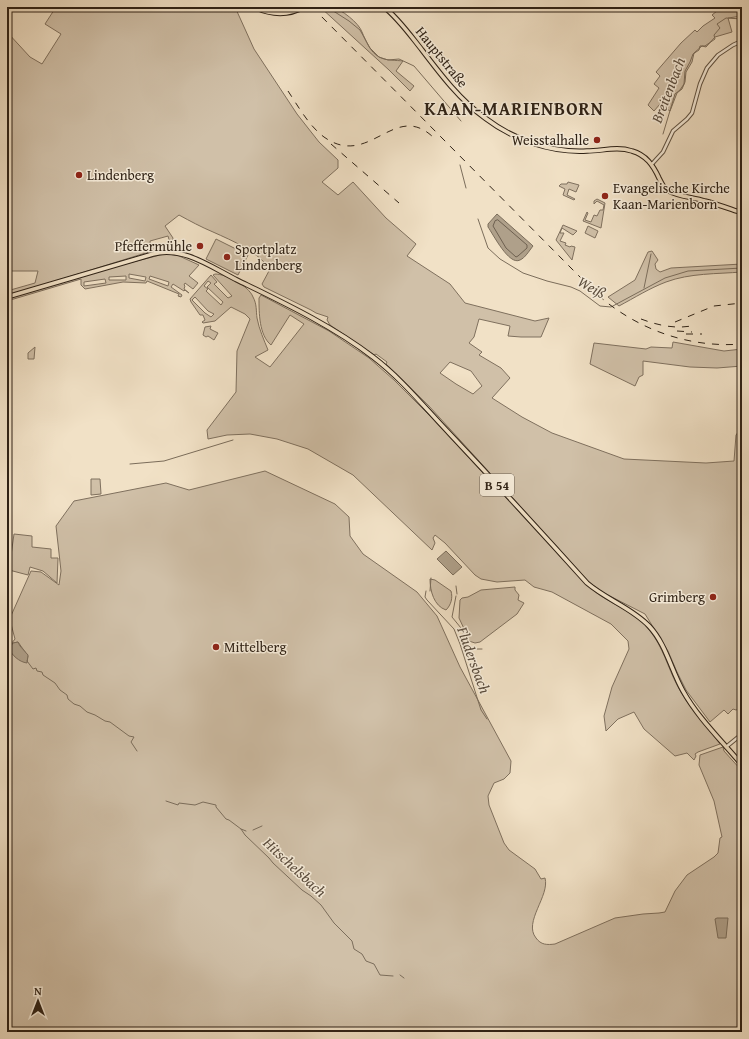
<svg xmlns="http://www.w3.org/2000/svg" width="749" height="1039" font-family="'Gentium Book Plus',serif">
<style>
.green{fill:#d0c0a8;stroke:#7f705e;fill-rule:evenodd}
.water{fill:#afa08a;stroke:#7b6d5b}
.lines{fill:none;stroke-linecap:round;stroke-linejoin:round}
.shore{stroke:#6e6050;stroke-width:1}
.stream{stroke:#7b6d5b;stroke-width:1}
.minor-casing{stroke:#5f5141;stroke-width:4.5}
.major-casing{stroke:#2e2115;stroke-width:5.5}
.minor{stroke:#f6ecda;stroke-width:2.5}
.major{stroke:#f1e1c6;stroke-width:3.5}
.rail{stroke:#2e2115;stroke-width:1;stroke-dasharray:7 7;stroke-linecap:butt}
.poi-dot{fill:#8f2418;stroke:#f6ecda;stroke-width:1.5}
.labels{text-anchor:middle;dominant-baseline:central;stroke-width:3;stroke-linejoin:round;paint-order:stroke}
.shield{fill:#f6ecda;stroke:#6a5e50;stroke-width:1}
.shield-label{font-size:13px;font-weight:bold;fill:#2e2115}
.street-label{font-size:14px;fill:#2e2115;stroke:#f6ecda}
.poi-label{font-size:14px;fill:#2e2115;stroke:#f6ecda;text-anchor:start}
.water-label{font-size:15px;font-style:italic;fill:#5b4d3e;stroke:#f6ecda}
.district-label{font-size:18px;font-weight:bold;letter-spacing:1px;fill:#2e2115;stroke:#f6ecda}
</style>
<rect width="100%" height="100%" fill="#f1e1c6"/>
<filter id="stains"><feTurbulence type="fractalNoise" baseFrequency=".005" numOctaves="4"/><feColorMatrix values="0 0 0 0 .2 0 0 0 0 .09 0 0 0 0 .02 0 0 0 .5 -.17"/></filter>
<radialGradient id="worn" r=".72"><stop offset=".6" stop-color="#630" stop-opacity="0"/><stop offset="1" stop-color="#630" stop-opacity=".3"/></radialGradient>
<g class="green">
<path d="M56,7h179l19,42 43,65 22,28 19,18v8l-16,14 16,13 15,-13 33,36 30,26 -9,12 43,28 15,19 70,18 14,-3 -8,19h-20l-13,-1 2,-10 -31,-7 -5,18 -5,6 13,9 -3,3 22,13 9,10 -18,20 30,19 30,16 72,26 82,4 28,-2 2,-26 3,-4h3v277l-6,2 -3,-1 -5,5 -4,-4 -14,12 -24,-32 -9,-18 -9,-21 -23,-37 -41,-21 -14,-10 -161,-177 -43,-42 1,-2 -11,-8 -2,1 -44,-30 -3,-5 1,-3 -12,-4 -5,-3 -47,-23 -2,-3 8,-15c-13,-18 -37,-28 -57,-37 -12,-5 -23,-11 -34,-17l-14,11 8,12 -1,9 -2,1 -18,3 -145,45v-5l28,-8 3,-12h-27l-4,-4v-235l23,25 12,7 19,-30 -16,-10zM168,236l2,7 -19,5 -1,-7zM450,362l21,9 11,15 -9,8 -17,-10 -16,-11z"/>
<path d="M320,7c4,0 8,-1 12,0 9,2 27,16 30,25 4,9 8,20 17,25 7,4 17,3 24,4l-7,10 18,15 -4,5 -21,-21z"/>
<polygon points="722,7 742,7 742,16 728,18 732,32 715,37 706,47 702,46 694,53 692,62 686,72 685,82 682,89 677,93 670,111 660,104 654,111 648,105 659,88 654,84 660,76 656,72 681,43 695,30 697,32 703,26 715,18 712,15"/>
<polygon points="568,182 579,185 576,192 569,189 567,195 575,199 574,200 563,195 565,189 559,186 561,184 567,184"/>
<polygon points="597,199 605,203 601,228 583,221 587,212 588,213 585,220 591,222 594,215 597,216 600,210 603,210 604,205 597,201 594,204 594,201"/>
<polygon points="563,225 577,231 573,235 562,228 560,233 564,233 560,241 566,243 565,245 570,247 571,246 575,247 572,260 556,240"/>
<polygon points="588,226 598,231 595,238 585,233"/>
<polygon points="216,239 248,255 238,275 206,259"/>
<path d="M652,251l6,9 -3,4 1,5 4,3 11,-4 71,-4v8c-25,2 -52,1 -76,10 -16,6 -32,16 -47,24l-11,-9 27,-17 13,-28z"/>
<path d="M164,254l13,1 22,10 -10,11 9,7 -5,6 -8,-6 -1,2 1,1 -1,3 5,4 -4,-3 -1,1 -11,-7 -2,3 11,8 -1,2 -3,-1 1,-2 -32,-13 -1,2 -23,-1 -38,7 -4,-4v-6l-74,22v-3l67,-21zM129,274l17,3 -1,4 -16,-3zM126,276v4h-17v-3zM150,276l19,6 -1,4 -19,-7zM105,279l1,4 -22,3v-4z"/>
<path d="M215,274c11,0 34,12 38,23 4,7 3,14 4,21 2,11 7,22 11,32l-13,7 15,10 34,-43 -14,-9 -19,30c-12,-10 -12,-32 -12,-47l2,-3 68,36 40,27 25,22 40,40 146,158c7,6 13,13 21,18 17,11 37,18 49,35 13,16 18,37 27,54 11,22 29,40 43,59l-22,8 -3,2 1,2 -2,4 -7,-7 -12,3 -31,-27 -10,-17 -16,7 -12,12 -2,-15 8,-29 17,-38 -1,-8 -17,-17 -59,-32 -18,-5 -9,-7 -28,2 -16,-3 -6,-4 -30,-32 -10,-8 -2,3 2,5 -3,7 -79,-75 -45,-26 -31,-10 -27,-5 -23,1 -19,4 -1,-9 29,-38 1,-41 13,-32 -5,-5 -14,-7 -16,14 -12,2 -1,-1 3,-2 -2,-5h-3l-9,-13 -1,-3 21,-24 6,7 -3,2 14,14 4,-2 -19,-21zM208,281l3,2 -4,4 16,15 -2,3 -15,-14 2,-2 -4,-3zM195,297l13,14 6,3 -3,3 -6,-4 -13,-13z"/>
<polygon points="211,326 210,329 218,333 214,340 208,336 206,337 203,335 205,327"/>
<polygon points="673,342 724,351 742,349 742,366 717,368 690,367 643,361 643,375 639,377 635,386 590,364 594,343 646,349 651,347 672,348"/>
<polygon points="35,347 34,359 28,359 28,353"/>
<path d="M265,471l70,33 14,13 1,19 13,18 54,38 20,24 23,51 51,94 -1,12 -6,6 -10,4 -6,13 1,9 15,38 5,7 26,19 6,10 4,-1c5,18 -22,44 -9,60 5,7 11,7 19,6l60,-26 28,-4 16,-1 6,-1 10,-21 12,-16 27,-18 4,-4 2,-15 2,-1 -8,-36 -15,-36 1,-10 23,-8 1,4 18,20v261h-727l-8,-2v-381l8,-10 -4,-15 -4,-4v-2h3l21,-47 10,1 18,13 2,-14 -5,-45 18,-25 92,-18 23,7zM18,642l10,14 -1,6 -11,-5 -7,-8 4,-6z"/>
<polygon points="91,479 100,479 101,494 91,495"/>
<polygon points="14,534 32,536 32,547 51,549 51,558 58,558 57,583 43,571 30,567 28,575 9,570"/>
<path d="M430,579l5,1 16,11c2,7 0,14 -5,19 -12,-4 -16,-19 -16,-31z"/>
<polygon points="515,587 515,590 519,595 518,600 524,603 517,614 480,642 475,643 469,641 466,633 459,618 460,600 462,598 468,597 481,590"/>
</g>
<g class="water">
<path d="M497,214l35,31 1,1c-4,5 -8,12 -13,14 -11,6 -27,-26 -32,-33v-3z"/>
<polygon points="446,551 462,567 453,575 437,559"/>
<path d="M18,642l2,4 8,9 -1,8c-8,-1 -15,-8 -18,-14l4,-6z"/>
<polygon points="717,918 728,918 726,938 718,938 715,919"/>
</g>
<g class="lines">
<polygon class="shore" points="498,220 527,245 527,248 518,256 516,257 506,248 493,226 495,221"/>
<g class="stream">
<polyline points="327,7 349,21 360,30 370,48 379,57 388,60 399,59 414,66 461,121"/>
<polyline points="663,134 675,94 680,90 684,84 685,71 690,62 693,54 699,50 700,46 705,46 715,39 714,35 720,28 717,24 726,18 742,19"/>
<polyline points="460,165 466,188"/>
<polyline points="478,219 488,248 500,259 523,273 547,281 571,287 580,291 600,306 611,307 665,278 688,271 742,268"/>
<polyline points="644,288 651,254"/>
<polyline points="130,464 164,461 233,440"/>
<polyline points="7,528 8,519"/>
<polyline points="7,548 7,550"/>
<polyline points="456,586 457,594"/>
<polyline points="426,591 425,597 427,600 454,629 460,644 481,710 487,719"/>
<polyline points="430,591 431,578"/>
<polyline points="456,596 452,617 461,628 468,647 473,649"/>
<polyline points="477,649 482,649"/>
<polyline points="27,661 33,669 36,668 37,671 42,672 43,675 55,683 60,690 67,695 68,699 74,704 80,706 87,712 95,715 105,721 110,722 129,736 134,737 131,742 137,751"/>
<polyline points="166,801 178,805 179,803 195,805 203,802 216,805 216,807 226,819 229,820 241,829 245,835 269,858 273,863 302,890 311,896 321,905 334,923 352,941 354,949 362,954 366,961 374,964 380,975 393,976"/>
<polyline points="241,829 246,831"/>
<polyline points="253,830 262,826"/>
<polyline points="400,975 404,978"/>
</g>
<defs>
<g id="minor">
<polyline points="652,164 663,152 673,131 687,119 692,113 700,84 707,68 718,55 733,45 742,41"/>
<polyline points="726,747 742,734"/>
</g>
<g id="major">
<path d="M254,7c17,8 34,9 50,0"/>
<path d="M384,7c15,12 26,28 38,43 19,25 38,50 63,68 29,22 66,35 102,33 15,0 30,-5 45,0 14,4 21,14 27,27 2,4 4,9 8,12 11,7 26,7 38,11 12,3 25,8 37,12"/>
<path d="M7,297l146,-43c30,-8 58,13 84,26 47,23 94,45 136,77 29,22 52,51 77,77 46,49 92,99 137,149 20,17 45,25 62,43 17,18 22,44 34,65 15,27 39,50 59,74"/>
</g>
</defs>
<use href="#minor" class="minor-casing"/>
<use href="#major" class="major-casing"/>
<use href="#minor" class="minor"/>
<use href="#major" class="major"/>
<g class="rail">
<path d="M312,7l260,262c11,11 22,22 33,32 39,31 88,47 137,43"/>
<path d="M288,91c10,15 21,35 36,46 46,33 71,-39 111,2"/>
<polyline points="331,144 399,203"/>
<path d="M641,319c16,6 33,10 50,7"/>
<polyline points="675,322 714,306 742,303"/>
<polyline points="677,331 692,332"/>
<polyline points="686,334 702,334"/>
</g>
</g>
<g class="poi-dot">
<circle cx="597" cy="140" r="4"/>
<circle cx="79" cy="175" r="4"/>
<circle cx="605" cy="196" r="4"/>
<circle cx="200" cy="246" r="4"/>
<circle cx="227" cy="257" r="4"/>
<circle cx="713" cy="597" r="4"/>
<circle cx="216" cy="647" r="4"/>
</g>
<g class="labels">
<rect class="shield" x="480" y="474" width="34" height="22" rx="3"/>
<g class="shield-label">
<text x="497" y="485">B 54</text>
</g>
<g class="street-label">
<text transform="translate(442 57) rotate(51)">Hauptstraße</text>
</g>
<g class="poi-label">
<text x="589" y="140" text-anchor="end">Weisstalhalle</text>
<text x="87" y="175">Lindenberg</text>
<text x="613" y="188">Evangelische Kirche<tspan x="613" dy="16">Kaan-Marienborn</tspan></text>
<text x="192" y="246" text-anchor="end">Pfeffermühle</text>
<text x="235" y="249">Sportplatz<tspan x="235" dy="16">Lindenberg</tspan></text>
<text x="705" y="597" text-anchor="end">Grimberg</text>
<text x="224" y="647">Mittelberg</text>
</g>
<g class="water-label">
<text transform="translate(668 90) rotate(-69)">Breitenbach</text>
<text transform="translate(592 287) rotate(29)">Weiß</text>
<text transform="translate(474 660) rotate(70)">Fludersbach</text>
<text transform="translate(295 867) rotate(43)">Hitschelsbach</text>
</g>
<g class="district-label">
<text x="514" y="108">KAAN-MARIENBORN</text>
</g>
</g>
<rect width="749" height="1039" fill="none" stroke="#f1e1c6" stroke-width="24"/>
<rect x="8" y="8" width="733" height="1023" fill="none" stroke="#2e2115" stroke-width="2"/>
<rect x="12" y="12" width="725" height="1015" fill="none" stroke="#2e2115"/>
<g transform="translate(38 1001)" stroke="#f6ecda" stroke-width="3" paint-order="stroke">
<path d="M0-3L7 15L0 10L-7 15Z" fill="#2e2115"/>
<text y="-6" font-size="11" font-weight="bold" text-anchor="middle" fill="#2e2115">N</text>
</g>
<rect width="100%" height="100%" filter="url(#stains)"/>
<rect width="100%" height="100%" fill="url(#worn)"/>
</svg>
